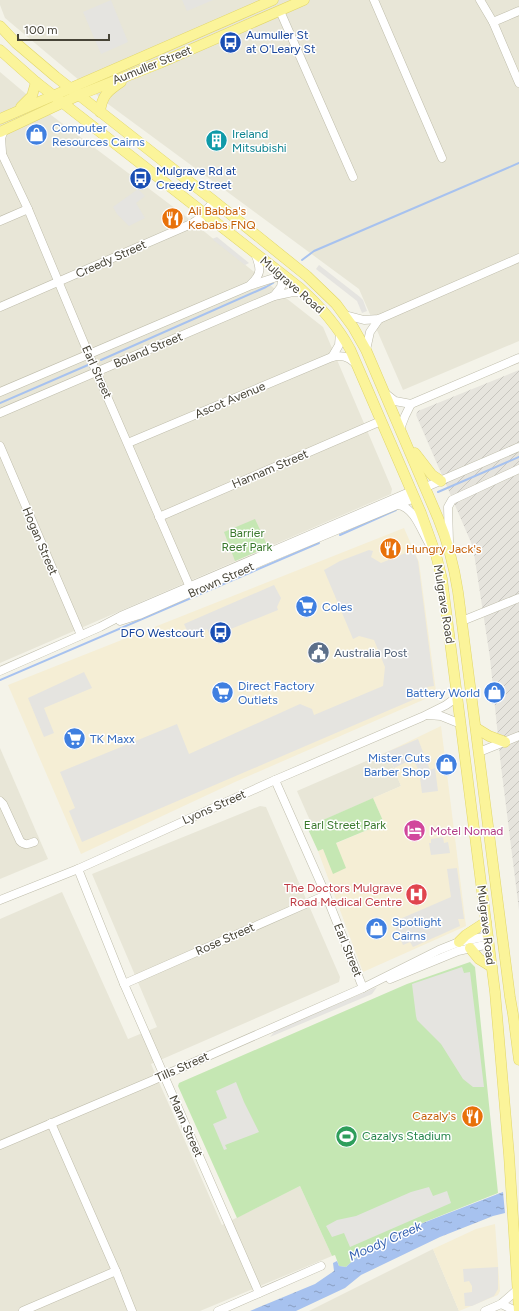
<svg xmlns="http://www.w3.org/2000/svg" width="519" height="1311" font-family="Figtree,sans-serif">
<style>
.residential{fill:#e8e6d7}
.commercial{fill:#f5eed5}
.industrial{fill:url(#industrial-furrows)}
.green{fill:#c5e7b3}
.parking{fill:#e5e4e0}
.water{fill:url(#water-ripples)}
.lines{fill:none;stroke-linecap:round;stroke-linejoin:round}
.stream{stroke:#a7c2ef;stroke-width:2}
.minor-casing{stroke:#bfbdab;stroke-width:9}
.major-casing{stroke:#e1d66a;stroke-width:11}
.minor{stroke:#fff;stroke-width:8}
.major{stroke:#fbf49a;stroke-width:10}
.labels{text-anchor:middle;dominant-baseline:central;stroke-width:3;stroke-linejoin:round;paint-order:stroke}
.transit-label{font-size:12px;fill:#164399;stroke:#fff;text-anchor:start}
.street-label{font-size:12px;fill:#474437;stroke:#fff}
.shop-label{font-size:12px;fill:#366cbe;stroke:#fff;text-anchor:start}
.culture-label{font-size:12px;fill:#0d838f;stroke:#fff;text-anchor:start}
.food-label{font-size:12px;fill:#c56008;stroke:#fff;text-anchor:start}
.park-label{font-size:12px;fill:#39782c;stroke:#fff}
.service-label{font-size:12px;fill:#4e5e75;stroke:#fff;text-anchor:start}
.hotel-label{font-size:12px;fill:#b23c85;stroke:#fff;text-anchor:start}
.health-label{font-size:12px;fill:#be3a42;stroke:#fff;text-anchor:end}
.leisure-label{font-size:12px;fill:#27864d;stroke:#fff;text-anchor:start}
.water-label{font-size:13px;font-style:italic;fill:#3361b1;stroke:#fff}
</style>
<defs>
<pattern id="industrial-furrows" width="10" height="10" patternUnits="userSpaceOnUse"><rect width="10" height="10" fill="#e6e4dd"/><path d="M-1 1l2-2M0 10L10 0M9 11l2-2" fill="none" stroke="#c7c5be"/></pattern>
<pattern id="water-ripples" width="26" height="14" patternUnits="userSpaceOnUse"><rect width="26" height="14" fill="#a7c2ef"/><path d="M2 4q2-2 4 0t4 0M15 11q2-2 4 0t4 0" fill="none" stroke="#8a9fc2"/></pattern>
</defs>
<rect width="100%" height="100%" fill="#f4f3e9"/>
<g class="residential">
<polygon points="0,0 519,0 519,341 403,390 359,289 104,101 5,18 0,5"/>
<polygon points="0,72 51,115 184,215 286,298 323,327 392,489 391,494 0,663"/>
<polygon points="0,748 48,859 0,879"/>
<polygon points="387,752 401,786 312,825 297,791"/>
<polygon points="260,806 266,807 340,977 339,982 151,1064 222,1225 300,1186 332,1256 200,1311 0,1311 0,919 62,892 128,1039 157,1027 92,874"/>
<polygon points="433,1249 459,1311 309,1311"/>
</g>
<g class="commercial">
<polygon points="404,528 419,562 436,691 432,696 235,782 81,854 8,685"/>
<polygon points="441,726 466,926 363,972 318,851 384,823 373,798 401,786 387,752"/>
<polygon points="495,1224 500,1291 498,1295 459,1311 433,1249 476,1229"/>
</g>
<polygon class="industrial" points="519,370 519,910 501,766 490,658 473,547 416,415 418,411"/>
<g class="green">
<polygon points="255,519 268,547 235,561 224,532"/>
<polygon points="373,798 384,823 336,843 346,868 333,874 323,849 318,851 307,827"/>
<polygon points="470,962 475,967 498,1193 392,1235 359,1255 346,1267 339,1266 335,1255 332,1256 300,1186 237,1218 178,1086 179,1083 407,984"/>
</g>
<g class="parking">
<polygon points="111,0 128,42 101,54 83,12"/>
<polygon points="182,0 213,0 187,11"/>
<polygon points="138,189 145,196 136,203 145,218 129,226 117,214 113,207"/>
<polygon points="217,237 249,263 245,265 212,239"/>
<polygon points="319,265 360,297 363,300 367,311 362,313 357,301 316,269"/>
<polygon points="369,550 373,551 371,557 381,563 413,550 418,561 434,686 427,687 429,693 82,842 69,811 75,808 60,772 177,724 189,754 300,704 312,709 314,715 383,686 385,667 374,640 359,636 353,639 324,570 340,561"/>
<polygon points="274,585 281,598 277,607 278,610 211,637 207,629 190,637 184,624"/>
<polygon points="84,672 92,688 44,708 54,733 44,737 28,698"/>
<polygon points="418,739 430,770 435,768 438,791 422,793 420,778 422,777 413,759 394,768 387,752"/>
<polygon points="443,837 444,843 448,842 450,853 431,855 429,843 431,843 431,839"/>
<polygon points="457,868 464,919 458,919 460,926 413,947 410,942 403,945 393,922 451,897 447,869"/>
<polygon points="462,967 464,973 470,972 484,1087 473,1087 463,1079 441,1044 417,1020 416,1016 412,984"/>
<polygon points="377,987 372,994 270,1037 275,1031"/>
<polygon points="236,1082 244,1102 259,1132 225,1145 227,1149 224,1150 213,1124 227,1118 216,1091"/>
<polygon points="429,1187 433,1196 447,1191 451,1203 350,1247 344,1233 332,1237 326,1226 337,1220 356,1216 411,1192"/>
<polygon points="498,1267 498,1289 494,1296 472,1306 465,1306 464,1293 472,1292 472,1286 469,1281 464,1282 463,1269"/>
</g>
<polygon class="water" points="503,1192 505,1213 493,1216 440,1237 361,1275 345,1288 296,1311 250,1311 315,1284 334,1271 333,1263 337,1261 339,1266 346,1267 359,1255 392,1235"/>
<g class="lines">
<g class="stream">
<polyline points="302,260 314,251 519,163"/>
<polyline points="101,360 266,287 273,283"/>
<polyline points="0,403 88,365"/>
<polyline points="438,492 519,457"/>
<polyline points="340,535 396,510"/>
<polyline points="0,680 319,543"/>
</g>
<defs>
<g id="minor">
<polyline points="374,0 442,158"/>
<polyline points="480,0 493,22 519,83"/>
<polyline points="280,11 353,177"/>
<polyline points="493,22 519,11"/>
<polyline points="0,150 28,209 89,355 192,592"/>
<polyline points="2,152 1,138 4,130"/>
<polyline points="0,221 28,209"/>
<path d="M251,284c12,-11 9,-17 4,-31"/>
<polyline points="0,307 191,224 200,218 214,201"/>
<polyline points="345,315 364,320 379,319 519,258"/>
<polyline points="366,350 370,332 379,319"/>
<polyline points="332,357 339,345 340,333"/>
<polyline points="0,392 249,286 283,275 281,287 274,296"/>
<polyline points="385,393 395,401 411,404"/>
<polyline points="0,413 274,296 293,292 305,293"/>
<polyline points="400,429 405,416 411,404 519,358"/>
<path d="M128,443l204,-86c10,-2 15,-1 23,6"/>
<polyline points="0,446 81,635"/>
<polyline points="426,487 519,447"/>
<path d="M398,505c17,2 24,28 32,40"/>
<polyline points="159,517 381,421"/>
<polyline points="449,542 448,507 452,500 519,469"/>
<polyline points="120,621 139,615 265,560 414,498"/>
<polyline points="462,621 519,598"/>
<polyline points="0,671 100,627 121,616 412,491"/>
<polyline points="428,715 441,716 461,724"/>
<polyline points="479,752 519,736"/>
<polyline points="275,780 326,895 363,988"/>
<path d="M0,801l3,3 17,37c5,5 9,3 14,1"/>
<polyline points="78,869 124,984 259,1293"/>
<polyline points="0,900 78,869 275,780 422,717 446,705 457,697"/>
<polyline points="390,979 458,951 489,944"/>
<polyline points="124,984 326,895"/>
<polyline points="51,1123 116,1271 132,1311"/>
<polyline points="0,1145 149,1082 363,988 439,950 459,942 488,936"/>
<polyline points="501,1304 516,1311"/>
<polyline points="23,1311 116,1271"/>
<polyline points="218,1311 321,1266"/>
<polyline points="485,1311 501,1304 517,1290"/>
</g>
<g id="major">
<path d="M0,26l16,17 40,34 158,124 93,75 29,28 17,23 13,23 72,168c10,24 16,48 20,74l52,405 3,17 6,46"/>
<path d="M0,50l36,32 264,206c20,18 37,37 50,61l71,164 15,42 6,24 53,413 14,163 10,156"/>
<polyline points="21,107 32,96 36,82"/>
<path d="M100,112c2,-17 8,-21 21,-30"/>
<polyline points="0,119 273,0"/>
<polyline points="0,132 79,95 160,63 304,0"/>
<polyline points="415,453 432,475 441,481"/>
<polyline points="476,728 489,736 505,742"/>
<polyline points="459,942 466,935 486,922"/>
<polyline points="470,948 479,959 492,967"/>
</g>
</defs>
<use href="#minor" class="minor-casing"/>
<use href="#major" class="major-casing"/>
<use href="#minor" class="minor"/>
<use href="#major" class="major"/>
</g>
<defs>
<symbol id="bus-disc" viewBox="-11 -11 22 22"><circle r="9.5" fill="#1a4fb4" stroke="#fff"/><path d="M-5-6H5V4H4V6H2V4H-2V6H-4V4H-5ZM-3.5-4V0h7V-4ZM-3.5 1.2v1.5H-2V1.2ZM2 1.2v1.5H3.5V1.2Z" fill="#fff"/></symbol>
<symbol id="shop-disc" viewBox="-11 -11 22 22"><circle r="9.5" fill="#3f7fe0" stroke="#fff"/><path d="M-5-2.5h2.3a2.7 3.5 0 0 1 5.4 0H5L5.5 6h-11ZM-1.5-2.5h3a1.5 2.3 0 0 0-3 0Z" fill="#fff"/></symbol>
<symbol id="building-disc" viewBox="-11 -11 22 22"><circle r="9.5" fill="#0f9aa8" stroke="#fff"/><path d="M-4-6H4V6H1V3H-1V6H-4ZM-2.5-4.3h1.7v1.8h-1.7ZM.8-4.3h1.7v1.8H.8ZM-2.5-1h1.7V.8h-1.7ZM.8-1h1.7V.8H.8Z" fill="#fff"/></symbol>
<symbol id="restaurant-disc" viewBox="-11 -11 22 22"><circle r="9.5" fill="#e8710a" stroke="#fff"/><path d="M-5-6h1v4h1v-4h1v4h1v-4h1v5L-1.5 .5V6h-2V.5L-5-1ZM5-6V6H3V1.5H1.5Q1.5-4 5-6Z" fill="#fff"/></symbol>
<symbol id="supermarket-disc" viewBox="-11 -11 22 22"><circle r="9.5" fill="#3f7fe0" stroke="#fff"/><path d="M-6-5.5h2.5l.6 2H6L4.5 2H-2.5L-4.4-4H-6ZM-1.5 3.2a1.3 1.3 0 1 0 .1 0ZM3 3.2a1.3 1.3 0 1 0 .1 0Z" fill="#fff"/></symbol>
<symbol id="civic-disc" viewBox="-11 -11 22 22"><circle r="9.5" fill="#5c6f8a" stroke="#fff"/><path d="M-.6-6.5H3V-4.5H.6V-3L4-1V1h2V6H-6V1h2V-1L-.6-3ZM-1.2 2.5V6h2.4V2.5Z" fill="#fff"/></symbol>
<symbol id="hotel-disc" viewBox="-11 -11 22 22"><circle r="9.5" fill="#d1479c" stroke="#fff"/><path d="M-6-4.5h1.5V1H6V5H4.5V3h-9V5H-6ZM-4 0a1.8 1.8 0 1 1 3.6 0ZM.5 0V-2.5h3Q6-2.5 6 0Z" fill="#fff"/></symbol>
<symbol id="hospital-disc" viewBox="-11 -11 22 22"><circle r="9.5" fill="#e0444e" stroke="#fff"/><path d="M-5-5h3v3.5h4V-5h3V5h-3V1.5h-4V5h-3Z" fill="#fff"/></symbol>
<symbol id="stadium-disc" viewBox="-11 -11 22 22"><circle r="9.5" fill="#2e9e5b" stroke="#fff"/><path d="M0-5a6.5 5 0 1 0 0 10a6.5 5 0 1 0 0-10ZM-3.5-1.8h7v3.6h-7Z" fill="#fff"/></symbol>
</defs>
<g fill-rule="evenodd">
<use href="#bus-disc" x="218" y="30" width="25" height="25"/>
<use href="#shop-disc" x="24" y="122" width="25" height="25"/>
<use href="#building-disc" x="204" y="128" width="25" height="25"/>
<use href="#bus-disc" x="128" y="166" width="25" height="25"/>
<use href="#restaurant-disc" x="160" y="206" width="25" height="25"/>
<use href="#restaurant-disc" x="378" y="536" width="25" height="25"/>
<use href="#supermarket-disc" x="294" y="594" width="25" height="25"/>
<use href="#bus-disc" x="208" y="620" width="25" height="25"/>
<use href="#civic-disc" x="306" y="640" width="25" height="25"/>
<use href="#supermarket-disc" x="210" y="680" width="25" height="25"/>
<use href="#shop-disc" x="482" y="680" width="25" height="25"/>
<use href="#supermarket-disc" x="62" y="726" width="25" height="25"/>
<use href="#shop-disc" x="434" y="752" width="25" height="25"/>
<use href="#hotel-disc" x="402" y="818" width="25" height="25"/>
<use href="#hospital-disc" x="404" y="882" width="25" height="25"/>
<use href="#shop-disc" x="364" y="916" width="25" height="25"/>
<use href="#restaurant-disc" x="460" y="1104" width="25" height="25"/>
<use href="#stadium-disc" x="334" y="1124" width="25" height="25"/>
</g>
<g class="labels">
<g class="transit-label">
<text x="246" y="35">Aumuller St<tspan x="246" dy="14">at O'Leary St</tspan></text>
<text x="156" y="171">Mulgrave Rd at<tspan x="156" dy="14">Creedy Street</tspan></text>
<text x="204" y="633" text-anchor="end">DFO Westcourt</text>
</g>
<g class="street-label">
<text transform="translate(152 65) rotate(-22)">Aumuller Street</text>
<text transform="translate(111 259) rotate(-24)">Creedy Street</text>
<text transform="translate(292 285) rotate(41)">Mulgrave Road</text>
<text transform="translate(148 350) rotate(-23)">Boland Street</text>
<text transform="translate(97 372) rotate(66)">Earl Street</text>
<text transform="translate(230 400) rotate(-23)">Ascot Avenue</text>
<text transform="translate(270 469) rotate(-23)">Hannam Street</text>
<text transform="translate(40 541) rotate(67)">Hogan Street</text>
<text transform="translate(221 580) rotate(-24)">Brown Street</text>
<text transform="translate(444 604) rotate(81)">Mulgrave Road</text>
<text transform="translate(214 807) rotate(-24)">Lyons Street</text>
<text transform="translate(486 925) rotate(83)">Mulgrave Road</text>
<text transform="translate(225 939) rotate(-24)">Rose Street</text>
<text transform="translate(348 950) rotate(68)">Earl Street</text>
<text transform="translate(182 1067) rotate(-24)">Tills Street</text>
<text transform="translate(186 1126) rotate(66)">Mann Street</text>
</g>
<g class="shop-label">
<text x="52" y="128">Computer<tspan x="52" dy="14">Resources Cairns</tspan></text>
<text x="322" y="607">Coles</text>
<text x="238" y="686">Direct Factory<tspan x="238" dy="14">Outlets</tspan></text>
<text x="480" y="693" text-anchor="end">Battery World</text>
<text x="90" y="739">TK Maxx</text>
<text x="430" y="758" text-anchor="end">Mister Cuts<tspan x="430" dy="14">Barber Shop</tspan></text>
<text x="392" y="922">Spotlight<tspan x="392" dy="14">Cairns</tspan></text>
</g>
<g class="culture-label">
<text x="232" y="134">Ireland<tspan x="232" dy="14">Mitsubishi</tspan></text>
</g>
<g class="food-label">
<text x="188" y="211">Ali Babba's<tspan x="188" dy="14">Kebabs FNQ</tspan></text>
<text x="406" y="549">Hungry Jack's</text>
<text x="456" y="1116" text-anchor="end">Cazaly's</text>
</g>
<g class="park-label">
<text x="247" y="533">Barrier<tspan x="247" dy="14">Reef Park</tspan></text>
<text x="345" y="825">Earl Street Park</text>
</g>
<g class="service-label">
<text x="334" y="653">Australia Post</text>
</g>
<g class="hotel-label">
<text x="430" y="831">Motel Nomad</text>
</g>
<g class="health-label">
<text x="402" y="888">The Doctors Mulgrave<tspan x="402" dy="14">Road Medical Centre</tspan></text>
</g>
<g class="leisure-label">
<text x="362" y="1136">Cazalys Stadium</text>
</g>
<g class="water-label">
<text transform="translate(385 1241) rotate(-24)">Moody Creek</text>
</g>
</g>
<path d="M18 34v6h91v-6" fill="none" stroke="#474437" stroke-width="2"/>
<text x="24" y="34" font-size="12" fill="#474437" stroke="#ffffff" stroke-width="3" paint-order="stroke">100 m</text>
</svg>
